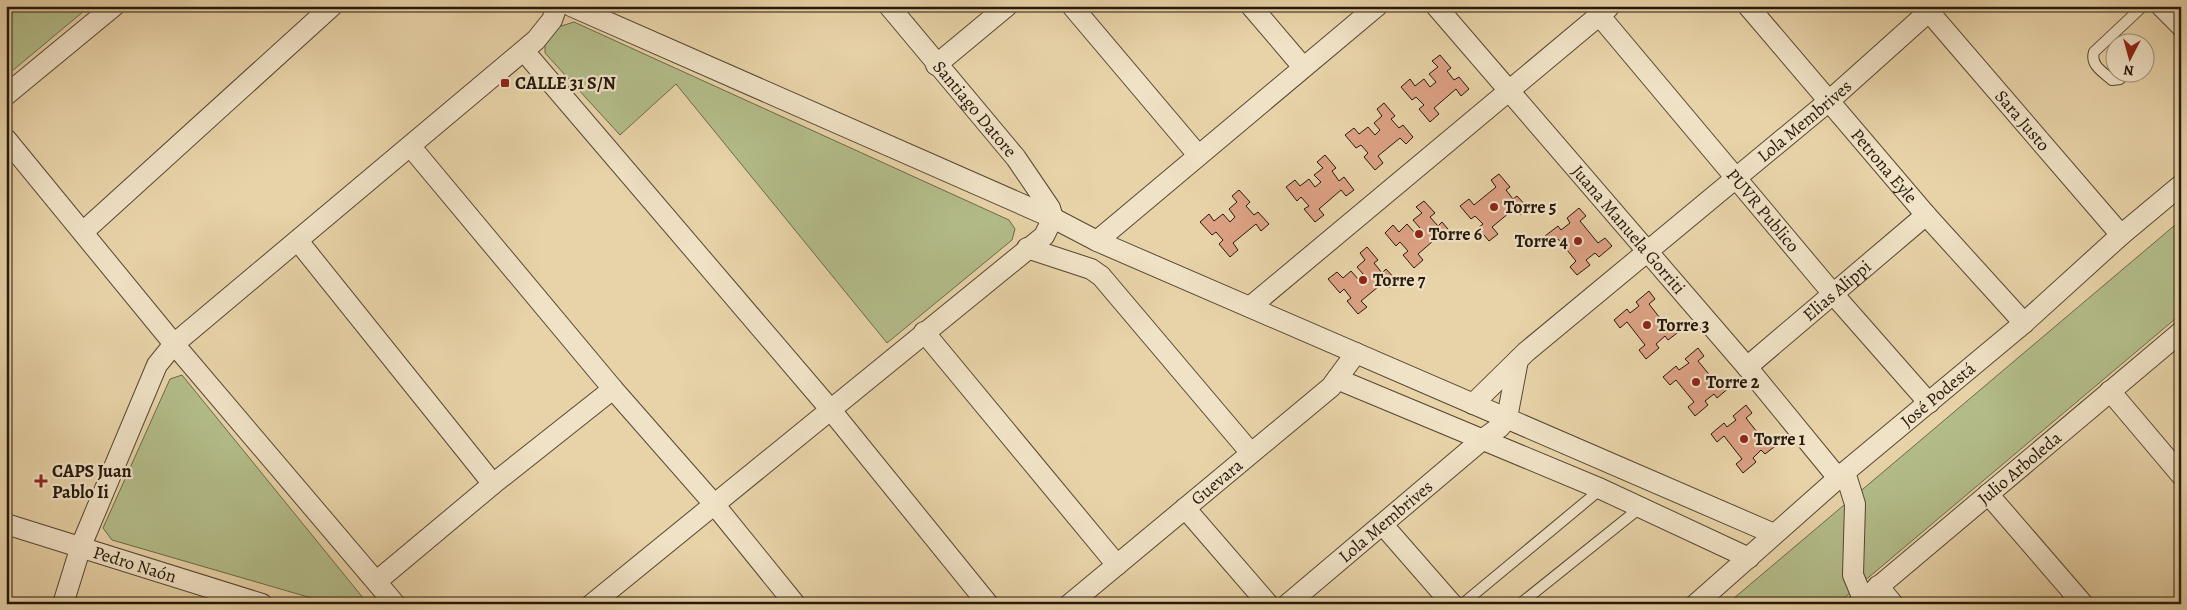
<svg xmlns="http://www.w3.org/2000/svg" width="2187" height="610" font-family="Alegreya,serif">
<style>
.green{fill:#b3bd8a;stroke:#6c6a4a}
.building{fill:#dca184;stroke:#26180b}
.lines{fill:none;stroke-linecap:round;stroke-linejoin:round}
.lane-casing{stroke:#564732;stroke-width:12}
.street-casing{stroke:#564732;stroke-width:22}
.lane{stroke:#f0e2c6;stroke-width:10}
.street{stroke:#f0e2c6;stroke-width:20}
.poi-dot{fill:#8f2418;stroke:#f0e2c6;stroke-width:2}
.labels{text-anchor:middle;dominant-baseline:central;stroke-width:4.5;stroke-linejoin:round;paint-order:stroke}
.poi-label{font-size:18px;font-weight:bold;fill:#26180b;stroke:#f0e2c6;text-anchor:start}
.street-label{font-size:18px;fill:#26180b;stroke:#f0e2c6}
</style>
<rect width="100%" height="100%" fill="#e8d3a8"/>
<filter id="stains"><feTurbulence type="fractalNoise" baseFrequency=".004" numOctaves="4"/><feColorMatrix values="0 0 0 0 .2 0 0 0 0 .09 0 0 0 0 .02 0 0 0 .5 -.17"/></filter>
<radialGradient id="worn" r=".72"><stop offset=".6" stop-color="#630" stop-opacity="0"/><stop offset="1" stop-color="#630" stop-opacity=".3"/></radialGradient>
<g class="green">
<polygon points="6,6 90,6 6,76"/>
<polygon points="574,22 1009,220 1015,229 1012,240 887,343 676,84 620,135 545,53 545,42 558,27"/>
<polygon points="2181,220 2181,314 1837,604 1727,604"/>
<polygon points="182,375 368,604 332,604 112,540 103,528 170,379"/>
</g>
<g class="building">
<polygon points="1440,55 1451,68 1447,71 1454,80 1459,77 1469,89 1461,96 1456,89 1434,108 1439,114 1430,122 1419,109 1424,105 1416,97 1412,100 1401,87 1410,79 1415,86 1424,79 1430,87 1436,82 1429,74 1438,67 1432,61"/>
<polygon points="1384,103 1395,116 1391,119 1399,128 1403,125 1413,137 1406,144 1400,138 1378,156 1383,163 1375,170 1364,157 1368,153 1361,145 1356,148 1345,135 1354,128 1359,134 1368,127 1375,135 1380,130 1374,123 1382,116 1377,109"/>
<polygon points="1325,155 1336,168 1332,171 1339,181 1344,177 1354,190 1346,196 1341,190 1319,209 1324,215 1315,222 1304,209 1309,206 1301,197 1297,201 1286,187 1295,180 1300,186 1309,179 1315,187 1321,182 1314,175 1323,168 1317,162"/>
<polygon points="1499,174 1510,187 1506,190 1513,199 1517,196 1528,208 1520,215 1515,208 1492,227 1498,234 1489,241 1478,228 1483,224 1475,216 1471,219 1460,206 1469,199 1474,205 1496,187 1491,180"/>
<polygon points="1239,190 1250,202 1246,206 1254,215 1258,212 1269,224 1261,231 1256,224 1233,243 1238,250 1230,257 1219,244 1223,240 1216,232 1212,235 1200,222 1209,214 1214,221 1223,214 1230,222 1235,217 1229,209 1237,202 1232,196"/>
<polygon points="1424,201 1435,213 1430,217 1438,226 1442,222 1453,235 1445,241 1440,235 1418,254 1423,260 1414,268 1403,255 1408,251 1400,242 1396,246 1385,233 1393,225 1399,232 1407,224 1414,232 1420,228 1413,220 1422,213 1416,207"/>
<polygon points="1579,208 1586,216 1580,221 1598,243 1605,238 1612,246 1599,257 1595,253 1586,260 1590,265 1577,275 1570,267 1576,261 1558,239 1551,244 1545,236 1558,226 1561,230 1570,223 1567,218"/>
<polygon points="1367,247 1378,260 1374,263 1382,273 1386,269 1397,281 1389,288 1384,282 1361,301 1367,307 1358,314 1347,301 1351,298 1344,289 1340,293 1328,279 1337,272 1343,278 1351,271 1358,279 1363,274 1357,267 1365,260 1360,253"/>
<polygon points="1649,291 1655,299 1649,304 1667,327 1674,321 1681,330 1668,340 1665,336 1656,344 1659,348 1646,359 1639,350 1645,345 1627,322 1620,328 1614,320 1627,309 1630,313 1639,306 1636,302"/>
<polygon points="1698,348 1704,356 1698,361 1717,384 1723,379 1730,387 1717,398 1714,394 1705,401 1708,405 1695,416 1688,407 1694,402 1676,380 1670,385 1663,377 1676,366 1679,370 1689,363 1685,359"/>
<polygon points="1746,405 1752,413 1746,418 1764,441 1771,435 1778,444 1765,454 1761,450 1753,458 1756,462 1743,473 1736,464 1742,459 1724,436 1717,442 1711,434 1724,423 1727,427 1736,420 1733,416"/>
</g>
<g class="lines">
<defs>
<g id="lane">
<path d="M2120,79l-8,1c-9,-8 -22,-15 -18,-28l49,-46"/>
<polyline points="1469,604 1466,601 1601,489"/>
<polyline points="1520,604 1641,507"/>
</g>
<g id="street">
<polyline points="571,6 1053,218 1097,241 1774,534"/>
<path id="s1" d="M889,6l127,152 34,50 3,10"/>
<polyline points="1072,6 1198,155"/>
<polyline points="1251,6 1303,67"/>
<path id="s2" d="M1436,6l311,361 91,111"/>
<path id="s3" d="M1748,6l178,209 98,108"/>
<path id="s4" d="M1924,6l197,229"/>
<polyline points="2161,6 2181,26"/>
<path id="s5" d="M1599,15l235,280 95,108"/>
<polyline points="524,51 830,409 988,604"/>
<polyline points="936,65 1007,6"/>
<polyline points="6,95 114,6"/>
<polyline points="6,139 174,344 395,604"/>
<polyline points="411,147 613,389 714,504 795,604"/>
<polyline points="83,232 332,6"/>
<polyline points="298,241 493,484"/>
<polyline points="1097,241 1377,6"/>
<polyline points="1027,248 1091,269 1101,276 1250,452"/>
<polyline points="1250,307 1608,8"/>
<polyline points="924,332 1117,565"/>
<path id="s6" d="M1747,367l179,-152"/>
<polyline points="1337,379 1601,489 1749,558"/>
<polyline points="2110,391 2181,475"/>
<path id="s7" d="M1473,404l53,-52 303,-251 106,-95"/>
<polyline points="1845,472 1855,504 1853,575 1863,599"/>
<polyline points="1988,494 2083,604"/>
<polyline points="1185,508 1268,604"/>
<path id="s8" d="M6,524l256,80"/>
<polyline points="1383,525 1452,604"/>
<polyline points="377,581 493,484 613,389"/>
<polyline points="1878,586 1893,604"/>
<polyline points="63,604 81,546 157,365 174,344 536,40 552,20 557,6"/>
<polyline points="592,604 1044,236 1053,218"/>
<path id="s9" d="M1070,604l261,-217 25,-34"/>
<path id="s10" d="M1288,604l195,-165 17,-12 7,-9 11,-58"/>
<path id="s11" d="M1696,604l149,-132 179,-149 97,-88 60,-50"/>
<path id="s12" d="M1858,604l323,-272"/>
</g>
</defs>
<use href="#lane" class="lane-casing"/>
<use href="#street" class="street-casing"/>
<use href="#lane" class="lane"/>
<use href="#street" class="street"/>
</g>
<g class="poi-dot">
<rect x="500" y="78" width="10" height="10" rx="2.5"/>
<circle cx="1494" cy="207" r="5"/>
<circle cx="1419" cy="234" r="5"/>
<circle cx="1578" cy="241" r="5"/>
<circle cx="1363" cy="280" r="5"/>
<circle cx="1647" cy="325" r="5"/>
<circle cx="1696" cy="382" r="5"/>
<circle cx="1744" cy="439" r="5"/>
<path d="M38.5 473.5h5v5h5v5h-5v5h-5v-5h-5v-5h5z"/>
</g>
<g class="labels">
<g class="poi-label">
<text x="515" y="83">CALLE 31 S/N</text>
<text x="1504" y="207">Torre 5</text>
<text x="1429" y="234">Torre 6</text>
<text x="1568" y="241" text-anchor="end">Torre 4</text>
<text x="1373" y="280">Torre 7</text>
<text x="1657" y="325">Torre 3</text>
<text x="1706" y="382">Torre 2</text>
<text x="1754" y="439">Torre 1</text>
<text x="52" y="471">CAPS Juan<tspan x="52" dy="21">Pablo Ii</tspan></text>
</g>
<g class="street-label">
<text stroke="none"><textPath href="#s1" startOffset="134">Santiago Datore</textPath></text>
<text stroke="none"><textPath href="#s7" startOffset="436">Lola Membrives</textPath></text>
<text stroke="none"><textPath href="#s4" startOffset="151">Sara Justo</textPath></text>
<text stroke="none"><textPath href="#s3" startOffset="210">Petrona Eyle</textPath></text>
<text stroke="none"><textPath href="#s5" startOffset="255">PUVR Publico</textPath></text>
<text stroke="none"><textPath href="#s2" startOffset="295">Juana Manuela Gorriti</textPath></text>
<text stroke="none"><textPath href="#s6" startOffset="118">Elias Alippi</textPath></text>
<text stroke="none"><textPath href="#s11" startOffset="320">José Podestá</textPath></text>
<text stroke="none"><textPath href="#s12" startOffset="211">Julio Arboleda</textPath></text>
<text stroke="none"><textPath href="#s9" startOffset="191">Guevara</textPath></text>
<text stroke="none"><textPath href="#s10" startOffset="128">Lola Membrives</textPath></text>
<text stroke="none"><textPath href="#s8" startOffset="135">Pedro Naón</textPath></text>
</g>
</g>
<rect width="2187" height="610" fill="none" stroke="#e8d3a8" stroke-width="25"/>
<rect x="8" y="8" width="2172" height="595" fill="none" stroke="#26180b" stroke-width="2.5"/>
<rect x="12" y="12" width="2162" height="585" fill="none" stroke="#26180b"/>
<g transform="translate(2130 58) rotate(186)"><circle r="24" fill="#f0e2c6" stroke="#9f917b"/>
<path d="M0-4L9 19L0 12L-9 19Z" fill="#8f2418"/>
<text y="-8" font-size="14" font-weight="bold" text-anchor="middle" fill="#26180b">N</text>
</g>
<rect width="100%" height="100%" filter="url(#stains)"/>
<rect width="100%" height="100%" fill="url(#worn)"/>
</svg>
